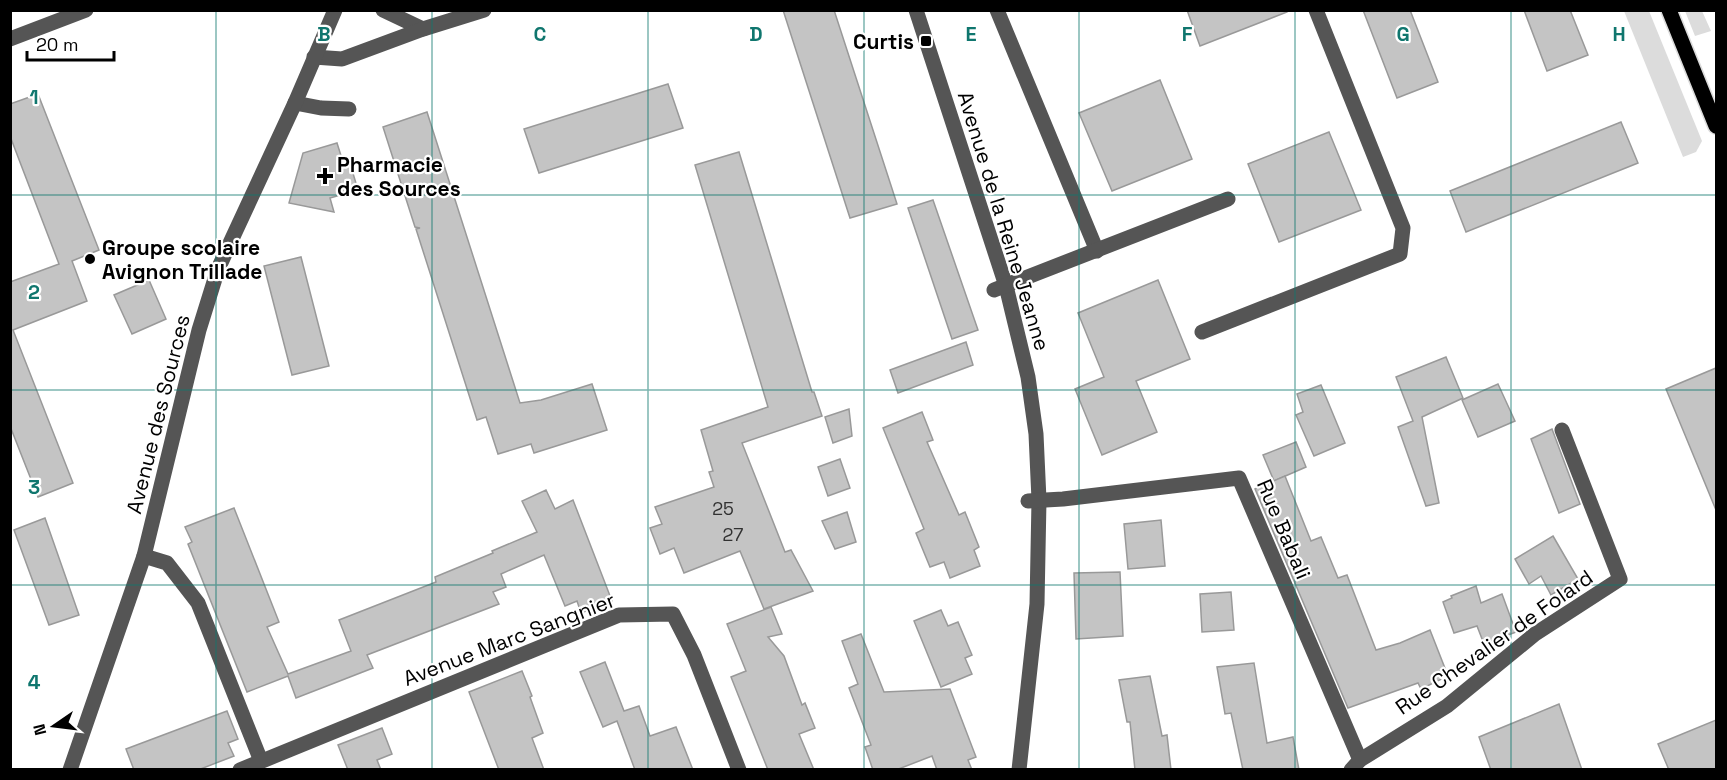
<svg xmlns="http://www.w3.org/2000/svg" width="1727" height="780" font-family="'Space Grotesk',sans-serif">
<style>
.green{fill:#dcdcdc}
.building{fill:#c4c4c4;stroke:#999;stroke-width:1.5}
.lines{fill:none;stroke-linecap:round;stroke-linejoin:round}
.major-casing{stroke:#dbdbdb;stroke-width:18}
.minor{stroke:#555;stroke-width:15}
.major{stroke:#000;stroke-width:15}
.grid{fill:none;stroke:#0f766e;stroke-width:1.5;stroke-opacity:0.55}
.poi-dot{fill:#000;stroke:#fff;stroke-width:2}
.labels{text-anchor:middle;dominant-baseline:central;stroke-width:4.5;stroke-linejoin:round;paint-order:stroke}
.number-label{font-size:18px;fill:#313131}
.poi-label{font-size:21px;font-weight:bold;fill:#000;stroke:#fff;text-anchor:start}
.street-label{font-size:21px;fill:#000;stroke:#fff}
.grid-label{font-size:20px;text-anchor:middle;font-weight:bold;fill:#0f766e;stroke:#fff;stroke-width:4.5;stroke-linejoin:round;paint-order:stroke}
</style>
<rect width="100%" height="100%" fill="#fff"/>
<g class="green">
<polygon points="1624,11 1649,11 1702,141 1696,152 1683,157"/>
<polygon points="1685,11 1702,11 1711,31 1695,36"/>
</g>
<g class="building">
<polygon points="783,10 834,10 897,204 850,218"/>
<polygon points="1187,10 1287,10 1287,12 1200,46"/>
<polygon points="1363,10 1410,10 1438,82 1397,98"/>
<polygon points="1524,10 1570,10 1588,55 1547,71"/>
<polygon points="1160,80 1192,159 1112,191 1079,113"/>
<polygon points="668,84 683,128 539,173 524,129"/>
<polygon points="38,94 99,250 72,261 87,301 13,330 73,483 38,497 10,426 10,282 59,264 10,136 10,104"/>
<polygon points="427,112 520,403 541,400 592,384 607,430 534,453 531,444 498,454 486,417 477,420 416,229 420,228 415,227 383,127"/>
<polygon points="1621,122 1638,163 1466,232 1450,191"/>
<polygon points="1329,132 1361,210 1279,242 1248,164"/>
<polygon points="337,143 343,162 349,160 358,190 330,198 334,212 289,203 303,153"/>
<polygon points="739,152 812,392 814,392 822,416 742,443 785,552 791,550 813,591 764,609 740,551 684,573 674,548 660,554 650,528 662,524 655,507 714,487 709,472 713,471 701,430 768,407 695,165"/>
<polygon points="933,200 978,330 952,339 908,208"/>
<polygon points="301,257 329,366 292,375 264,266"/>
<polygon points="149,280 166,319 132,334 114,295"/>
<polygon points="1158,280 1190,359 1136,381 1157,432 1102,455 1075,389 1104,377 1078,313"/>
<polygon points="966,342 973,365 898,393 890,370"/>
<polygon points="1446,357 1463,398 1422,417 1439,503 1426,506 1398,427 1413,421 1396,377"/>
<polygon points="1716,368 1716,510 1666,389"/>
<polygon points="1498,384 1515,421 1478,437 1462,400"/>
<polygon points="1321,385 1345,443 1314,456 1296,415 1303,412 1297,394"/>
<polygon points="849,409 852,436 833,443 825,417"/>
<polygon points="922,412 933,440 927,442 959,515 965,512 979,547 974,550 980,566 950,578 944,562 930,567 916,533 924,529 883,428"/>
<polygon points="1552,429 1580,504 1559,513 1531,439"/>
<polygon points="1296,442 1306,467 1274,481 1263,455"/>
<polygon points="840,459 850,488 828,496 818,467"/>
<polygon points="1285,476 1311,541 1321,537 1338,578 1347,575 1376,650 1400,643 1430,630 1448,676 1421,689 1418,683 1348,708 1255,489"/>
<polygon points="546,490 555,509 573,500 612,601 581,613 577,601 565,606 544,555 501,574 506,587 493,592 499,604 367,655 373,668 296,698 288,676 247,692 188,544 192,542 185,527 234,508 279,622 267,627 288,674 351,651 339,620 436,582 435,577 493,553 492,551 537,532 522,501"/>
<polygon points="847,512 856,542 835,549 822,521"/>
<polygon points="45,518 79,615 49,625 14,530"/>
<polygon points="1161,520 1165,566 1128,569 1124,524"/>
<polygon points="1553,536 1578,579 1551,595 1541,576 1529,584 1515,559"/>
<polygon points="1120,572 1123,636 1076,639 1074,573"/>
<polygon points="1476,586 1481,603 1502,594 1516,632 1484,644 1477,626 1454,633 1443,602 1452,598 1451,596"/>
<polygon points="1231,592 1234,630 1202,632 1200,594"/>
<polygon points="771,607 782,634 768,637 784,656 802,705 805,703 815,728 799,734 814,770 768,770 731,677 746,671 727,624"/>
<polygon points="941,610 948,626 958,622 972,655 965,658 972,674 941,687 914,621"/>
<polygon points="861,634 884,692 950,689 976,757 968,760 972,770 937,770 932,756 896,770 873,770 865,747 871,745 849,688 858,684 842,641"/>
<polygon points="605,662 624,711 639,706 650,736 676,727 693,770 635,770 617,721 603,727 580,672"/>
<polygon points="1254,663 1267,743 1293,737 1299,770 1243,770 1231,713 1225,714 1217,667"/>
<polygon points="522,671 532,696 530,697 543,733 532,738 544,770 499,770 469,692"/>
<polygon points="1150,676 1162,736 1167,735 1171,770 1135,770 1130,722 1127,722 1119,680"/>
<polygon points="1559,704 1582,770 1491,770 1479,737"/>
<polygon points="227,711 238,739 228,743 234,756 198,770 134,770 126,749"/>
<polygon points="1716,720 1716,770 1669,770 1658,744"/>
<polygon points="382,728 392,754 377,760 381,770 348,770 338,745"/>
</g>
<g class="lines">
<defs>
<polyline id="major" points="1669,10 1716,126"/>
</defs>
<use href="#major" class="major-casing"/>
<g class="minor">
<polyline points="383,10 423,29"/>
<polyline points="916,10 1006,286 1028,377 1036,434 1039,500 1037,604 1019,770"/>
<polyline points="997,10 1097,251"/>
<polyline points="10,39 86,10"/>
<polyline points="314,57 342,59 423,29 484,10"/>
<polyline points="295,103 321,108 349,109"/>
<polyline points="994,290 1228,199"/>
<polyline points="1202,332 1400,254 1403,228 1316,10"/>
<polyline points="1028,501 1063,499 1239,478 1360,760"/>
<polyline points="144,556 167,563 198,603 261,761"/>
<polyline points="70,770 144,556 199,330 218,269 295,103 335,10"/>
<polyline points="240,770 619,615 673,614 694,655 739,770"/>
<polyline points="1351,770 1360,760 1447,706 1535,634 1620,579 1562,430"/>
</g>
<use href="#major" class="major"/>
</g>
<path class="grid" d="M216,10v760M432,10v760M648,10v760M864,10v760M1079,10v760M1295,10v760M1511,10v760M10,195h1706M10,390h1706M10,585h1706"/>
<g class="poi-dot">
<rect x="920" y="35" width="12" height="12" rx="3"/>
<path d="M322 167h6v6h6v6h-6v6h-6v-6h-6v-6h6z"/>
<circle cx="90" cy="259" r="6"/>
</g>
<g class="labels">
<g class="number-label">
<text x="723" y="508">25</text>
<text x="733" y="534">27</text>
</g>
<g class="poi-label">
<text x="914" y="41" text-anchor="end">Curtis</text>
<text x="337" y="164">Pharmacie<tspan x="337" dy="24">des Sources</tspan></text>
<text x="102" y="247">Groupe scolaire<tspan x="102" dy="24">Avignon Trillade</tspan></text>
</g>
<g class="street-label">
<text transform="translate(1004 221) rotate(73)">Avenue de la Reine Jeanne</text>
<text transform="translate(158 414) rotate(-76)">Avenue des Sources</text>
<text transform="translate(1284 529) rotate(67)">Rue Babali</text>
<text transform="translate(509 639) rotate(-21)">Avenue Marc Sangnier</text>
<text transform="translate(1494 642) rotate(-35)">Rue Chevalier de Folard</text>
</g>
</g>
<g class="grid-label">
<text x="324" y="41">B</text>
<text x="540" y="41">C</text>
<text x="756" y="41">D</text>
<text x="971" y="41">E</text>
<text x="1187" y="41">F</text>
<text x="1403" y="41">G</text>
<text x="1619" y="41">H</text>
<text x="34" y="104">1</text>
<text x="34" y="299">2</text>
<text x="34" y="494">3</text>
<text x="34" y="689">4</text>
</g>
<rect width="1727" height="780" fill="none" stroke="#000000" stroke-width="24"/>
<g transform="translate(54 726) rotate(256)" stroke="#ffffff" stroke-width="4.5" paint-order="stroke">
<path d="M0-4.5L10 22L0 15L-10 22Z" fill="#000000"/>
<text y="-9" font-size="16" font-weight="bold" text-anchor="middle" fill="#000000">N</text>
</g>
<path d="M27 51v9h87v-9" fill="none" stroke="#000000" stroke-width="3"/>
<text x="36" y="51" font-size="18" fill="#000000" stroke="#ffffff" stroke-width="4.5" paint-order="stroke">20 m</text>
</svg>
